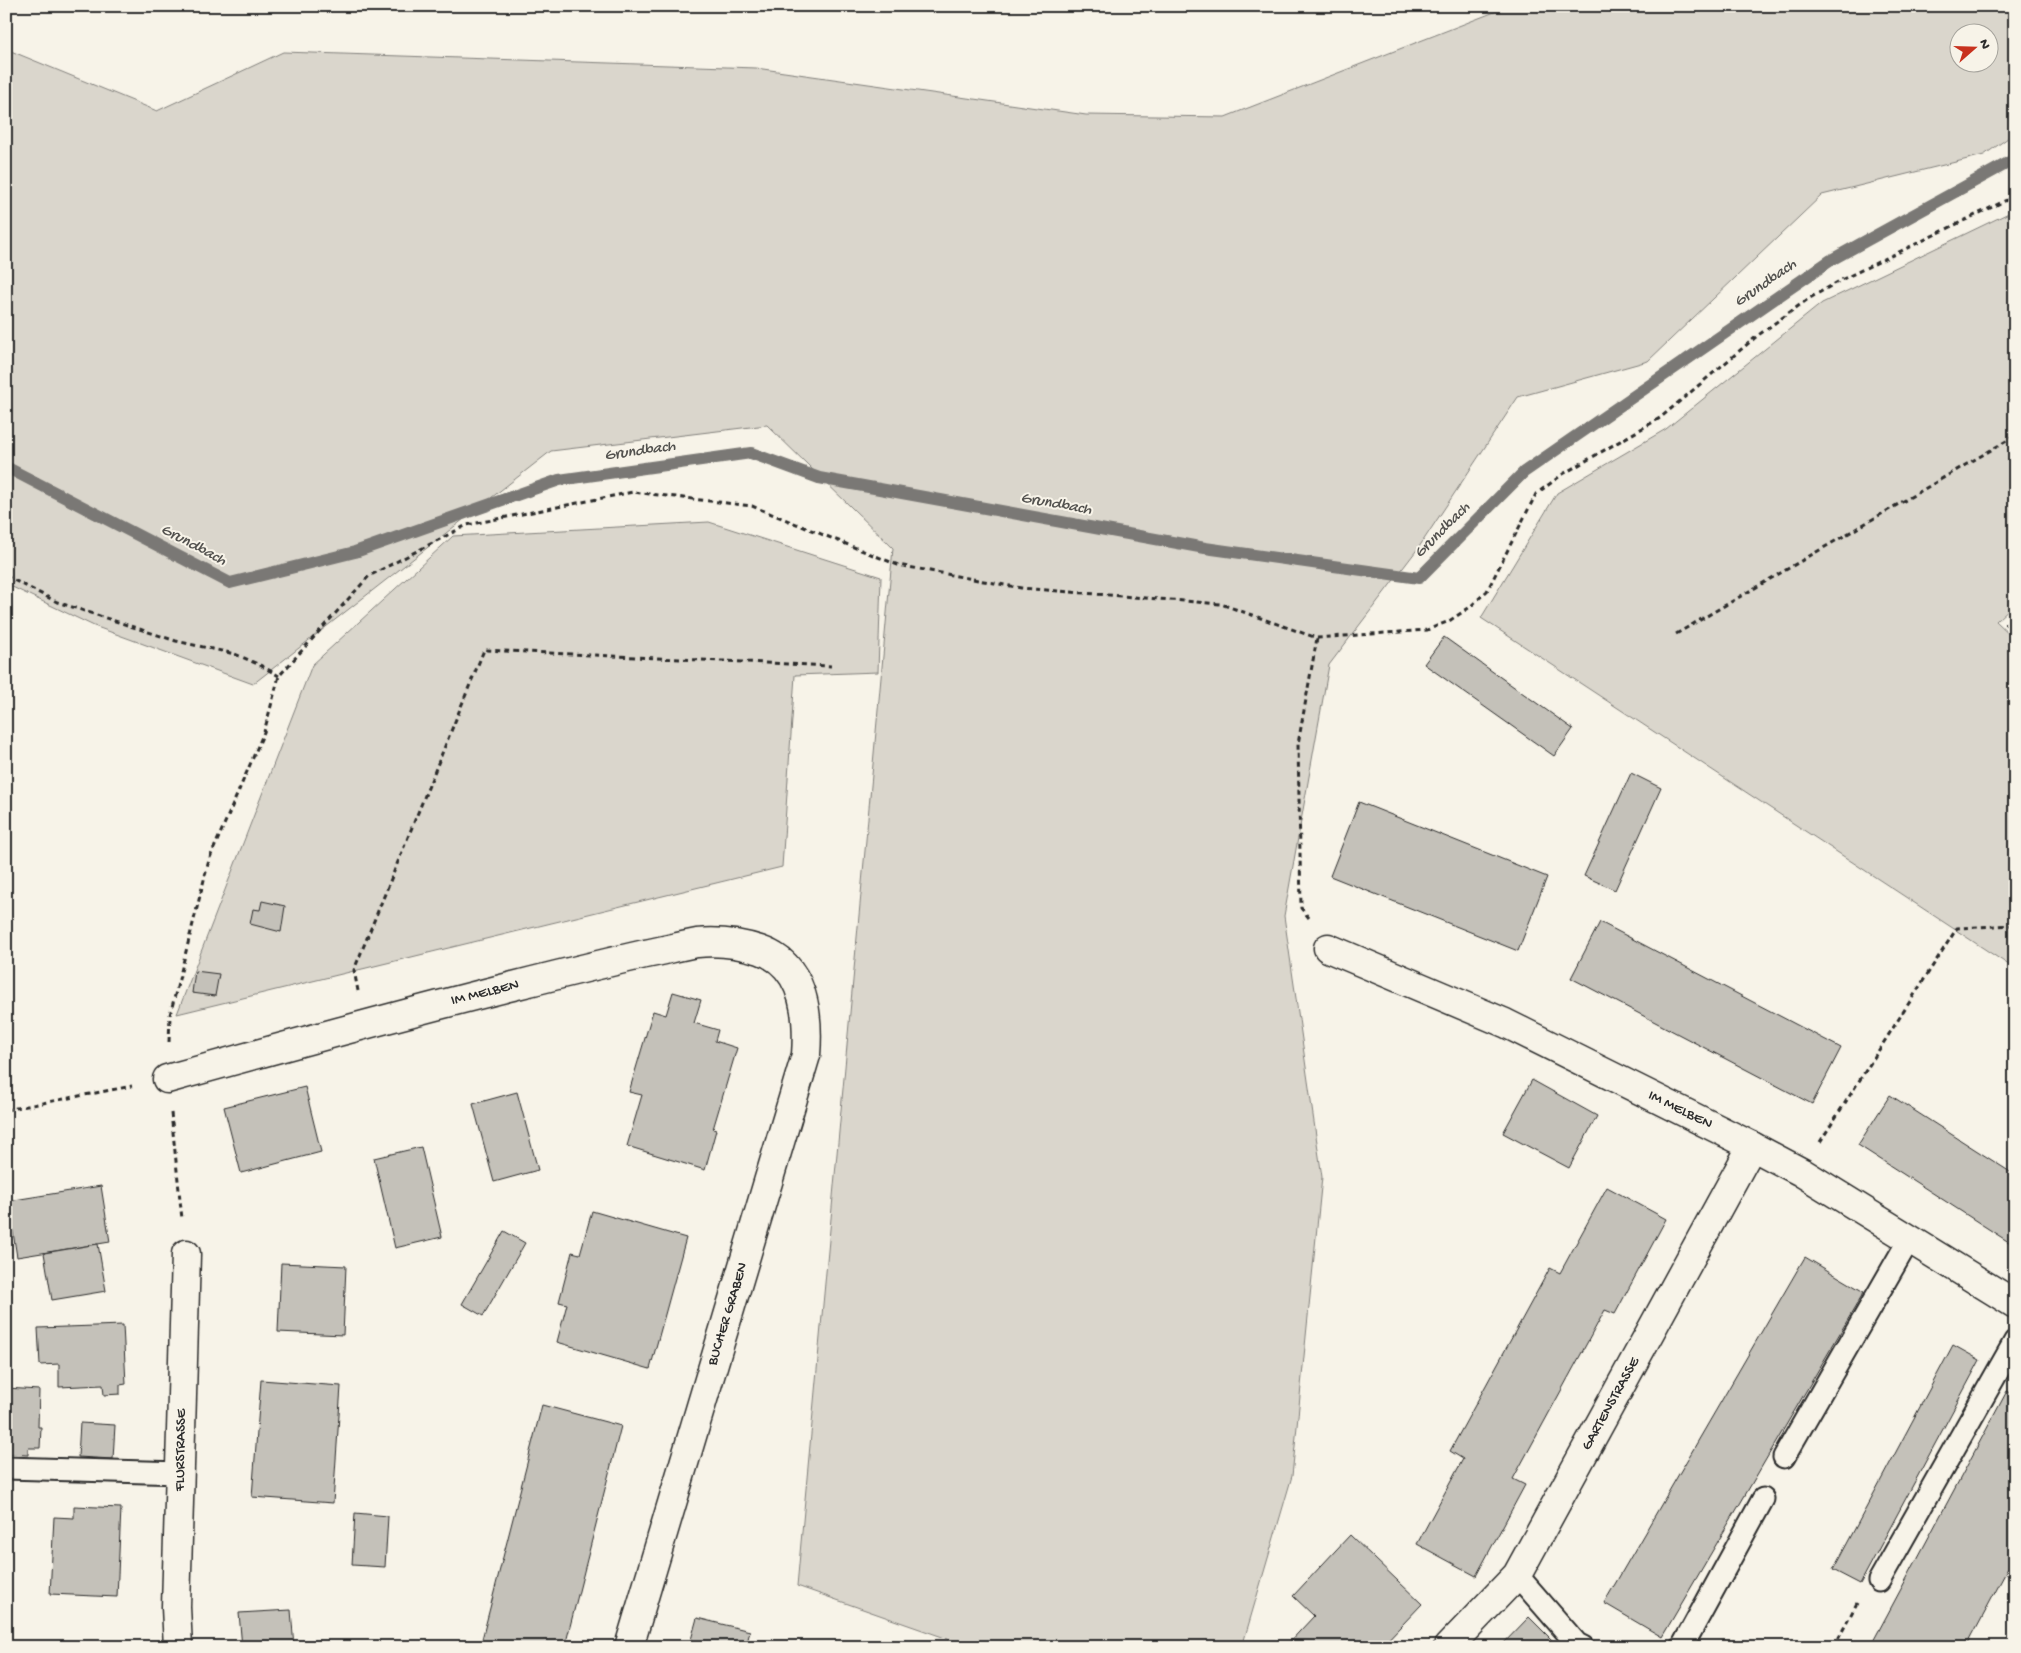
<svg xmlns="http://www.w3.org/2000/svg" width="2021" height="1653" font-family="'Gochi Hand',sans-serif">
<style>
.green{fill:#dad6cc;stroke:#82807c;fill-rule:evenodd}
.lines{fill:none;stroke-linecap:round;stroke-linejoin:round}
.stream{stroke:#7a7874;stroke-width:12}
.building{fill:#c4c1b9;stroke:#2b2b2b}
.lane-casing{stroke:#2b2b2b;stroke-width:25}
.street-casing{stroke:#2b2b2b;stroke-width:31}
.path{stroke:#2b2b2b;stroke-width:3;stroke-dasharray:5 4;stroke-linecap:butt}
.lane{stroke:#f7f3e8;stroke-width:21}
.street{stroke:#f7f3e8;stroke-width:28}
.labels{text-anchor:middle;dominant-baseline:central;stroke-width:4;stroke-linejoin:round;paint-order:stroke}
.street-label{font-size:15px;fill:#2b2b2b;stroke:#f7f3e8}
.water-label{font-size:16px;font-style:italic;fill:#53524f;stroke:#f7f3e8}
</style>
<rect width="100%" height="100%" fill="#f7f3e8"/>
<filter id="ink" filterUnits="userSpaceOnUse"><feTurbulence type="fractalNoise" baseFrequency=".02" numOctaves="2"/><feDisplacementMap in="SourceGraphic" scale="10" xChannelSelector="R" yChannelSelector="G"/><feConvolveMatrix kernelMatrix="1 2 1 2 8 2 1 2 1" color-interpolation-filters="sRGB"/></filter>
<g filter="url(#ink)">
<g class="green">
<path d="M1510,6h505v127l-31,22 -162,40 -174,166 -130,36 -99,150 -90,118 -45,251 38,261 -30,299 -50,171h-271l-174,-61 96,-1038 -126,-123 -216,26 -298,233 -159,-58 -88,-42v-535l151,62 126,-59 473,16 330,47 139,2zM1988,32v30h-30v-30z"/>
<polygon points="2015,210 2015,603 1996,621 2015,639 2015,969 1481,618 1557,493 1666,429 1822,303"/>
<polygon points="709,522 881,577 878,672 795,675 782,867 177,1014 312,665 453,536"/>
</g>
<g class="lines">
<polyline class="stream" points="6,467 230,583 355,552 559,480 751,453 819,478 1205,548 1419,578 1524,472 1831,260 2015,159"/>
</g>
<g class="building">
<polygon points="2015,614 2015,634 2004,624"/>
<polygon points="1444,637 1573,729 1554,756 1424,664"/>
<polygon points="1631,773 1661,788 1615,890 1584,876"/>
<polygon points="1359,802 1547,877 1518,951 1330,876"/>
<polygon points="262,901 285,906 281,932 250,924 253,909 260,910"/>
<polygon points="1600,922 1841,1048 1812,1104 1571,978"/>
<polygon points="195,971 219,974 215,996 192,993"/>
<polygon points="673,992 701,1000 694,1023 718,1030 715,1041 737,1048 713,1129 716,1130 705,1170 627,1146 642,1095 629,1092 653,1011 666,1015"/>
<polygon points="1532,1080 1597,1116 1569,1168 1503,1133"/>
<polygon points="305,1087 321,1152 241,1173 224,1107"/>
<polygon points="517,1092 538,1170 494,1182 473,1104"/>
<polygon points="1890,1095 2015,1175 2015,1246 1858,1145"/>
<polygon points="421,1147 442,1237 395,1248 374,1158"/>
<polygon points="101,1186 110,1242 17,1257 8,1201"/>
<polygon points="1607,1187 1666,1219 1615,1314 1605,1310 1513,1479 1525,1485 1476,1576 1417,1544 1463,1459 1450,1451 1550,1268 1560,1273"/>
<polygon points="592,1211 686,1238 650,1369 557,1342 567,1304 559,1302 572,1252 580,1254"/>
<polygon points="504,1231 525,1243 483,1316 462,1304"/>
<polygon points="98,1244 106,1291 52,1300 44,1253"/>
<polygon points="1805,1257 1864,1292 1662,1637 1604,1603"/>
<polygon points="281,1263 346,1266 343,1335 278,1332"/>
<polygon points="6,1296 11,1297 8,1333 6,1333"/>
<polygon points="123,1325 126,1384 120,1385 120,1394 104,1395 103,1385 59,1387 59,1364 40,1365 38,1328"/>
<polygon points="1953,1345 1980,1360 1860,1584 1833,1570"/>
<polygon points="261,1380 341,1386 333,1503 252,1497"/>
<polygon points="6,1388 39,1390 38,1427 41,1427 40,1448 28,1448 28,1455 6,1454"/>
<polygon points="2007,1391 2015,1395 2015,1555 1966,1647 1870,1647"/>
<polygon points="542,1405 621,1426 565,1646 480,1647"/>
<polygon points="80,1423 115,1425 113,1459 78,1457"/>
<polygon points="74,1506 121,1508 117,1597 50,1594 54,1517 74,1518"/>
<polygon points="355,1513 388,1516 385,1567 352,1565"/>
<polygon points="1350,1535 1422,1604 1381,1647 1285,1647 1314,1616 1293,1596"/>
<polygon points="291,1610 294,1647 242,1647 239,1613"/>
<polygon points="1529,1617 1559,1647 1500,1647"/>
<polygon points="697,1618 750,1631 746,1647 689,1647"/>
</g>
<g class="lines">
<defs>
<g id="lane">
<polyline points="1784,1457 1910,1238"/>
<polyline points="6,1468 181,1473"/>
<polyline points="1517,1575 1577,1644 1583,1647"/>
<polyline points="1879,1581 2015,1341"/>
<polyline points="1682,1647 1763,1499"/>
</g>
<g id="street">
<polyline points="1328,948 1505,1023 1752,1146 1801,1172 2015,1304"/>
<path d="M167,1079c115,-32 230,-64 346,-93 44,-11 88,-22 132,-32 17,-3 35,-8 52,-11 20,-2 44,1 63,7 45,15 49,66 46,105l-177,592"/>
<polyline points="178,1647 176,1607 186,1254"/>
<polyline points="1448,1647 1517,1575 1752,1146"/>
</g>
</defs>
<use href="#lane" class="lane-casing"/>
<use href="#street" class="street-casing"/>
<g class="path">
<polyline points="6,576 57,602 176,641 235,654 260,665 279,676"/>
<polyline points="1676,634 2015,436"/>
<polyline points="1309,918 1301,908 1298,744 1317,638"/>
<polyline points="358,991 354,970 484,650 831,666"/>
<polyline points="169,1042 170,1015 209,860 264,732 279,676 369,576 467,525 633,492 752,506 898,565 1021,588 1221,604 1317,638 1427,630 1449,621 1470,607 1487,591 1536,494 1563,474 1660,418 1757,336 1808,299 1843,279 2015,196"/>
<polyline points="6,1110 132,1086"/>
<polyline points="171,1113 182,1219"/>
<polyline points="1820,1142 1957,928 2015,925"/>
<polyline points="1834,1647 1857,1603"/>
</g>
<use href="#lane" class="lane"/>
<use href="#street" class="street"/>
</g>
</g>
<g class="labels">
<g class="street-label">
<text transform="translate(485 993) rotate(-14)">IM MELBEN</text>
<text transform="translate(1680 1110) rotate(26)">IM MELBEN</text>
<text transform="translate(728 1314) rotate(-73)">BUCHER GRABEN</text>
<text transform="translate(1611 1404) rotate(-61)">GARTENSTRASSE</text>
<text transform="translate(181 1450) rotate(-89)">FLURSTRASSE</text>
</g>
<g class="water-label">
<text transform="translate(1766 284) rotate(-35)">Grundbach</text>
<text transform="translate(640 452) rotate(-8)">Grundbach</text>
<text transform="translate(1056 505) rotate(10)">Grundbach</text>
<text transform="translate(1443 531) rotate(-45)">Grundbach</text>
<text transform="translate(193 546) rotate(28)">Grundbach</text>
</g>
</g>
<rect width="2021" height="1653" fill="none" stroke="#f7f3e8" stroke-width="25"/>
<rect x="12" y="12" width="1996" height="1628" fill="none" stroke="#2b2b2b" stroke-width="2" filter="url(#ink)"/>
<g transform="translate(1974 48) rotate(70)"><circle r="24" fill="#f7f3e8" stroke="#a5a39c"/>
<path d="M0-4L9 19L0 12L-9 19Z" fill="#c8321e"/>
<text y="-8" font-size="14" font-weight="bold" text-anchor="middle" fill="#2b2b2b">N</text>
</g>
</svg>
